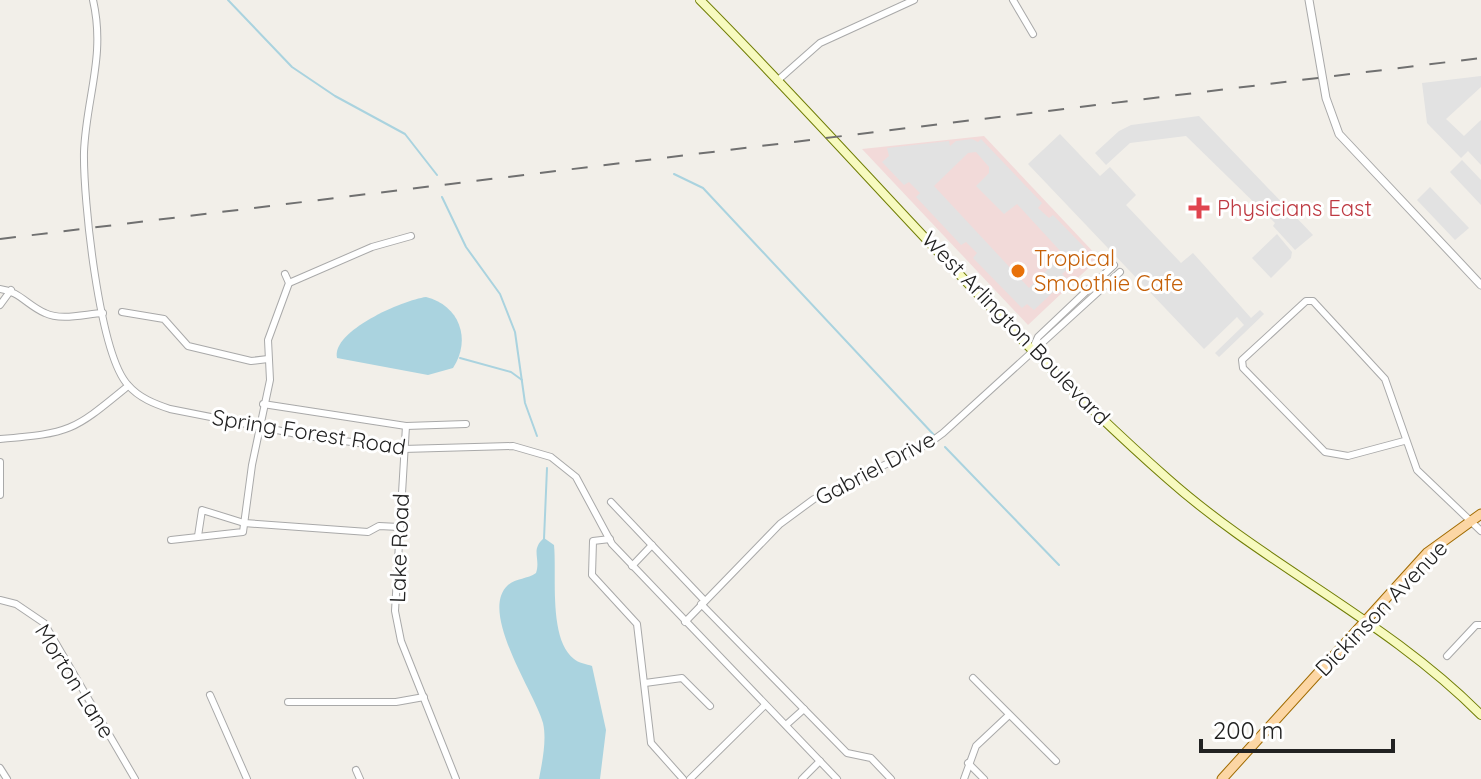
<svg xmlns="http://www.w3.org/2000/svg" width="1481" height="779" font-family="Quicksand,sans-serif">
<style>
.commercial{fill:#f2dad9}
.parking{fill:#e2e2e2;fill-rule:evenodd}
.water{fill:#aad3df}
.lines{fill:none;stroke-linecap:round;stroke-linejoin:round}
.stream{stroke:#aad3df;stroke-width:2}
.minor-casing{stroke:#a9a9a9;stroke-width:8}
.tertiary-casing{stroke:#a9a9a9;stroke-width:9}
.secondary-casing{stroke:#707d05;stroke-width:10}
.primary-casing{stroke:#a06b00;stroke-width:11}
.minor{stroke:#fff;stroke-width:6}
.tertiary{stroke:#fff;stroke-width:7}
.secondary{stroke:#f7fabf;stroke-width:8}
.primary{stroke:#fcd6a4;stroke-width:9}
.rail{stroke:#707070;stroke-width:2;stroke-dasharray:16 16;stroke-linecap:butt}
.health-dot{fill:#e0444e;stroke:#fff;stroke-width:3}
.food-dot{fill:#e8710a;stroke:#fff;stroke-width:3}
.labels{text-anchor:middle;dominant-baseline:central;stroke-width:6;stroke-linejoin:round;paint-order:stroke}
.health-label{font-size:22px;fill:#be3a42;stroke:#fff;text-anchor:start}
.food-label{font-size:22px;fill:#c56008;stroke:#fff;text-anchor:start}
.street-label{font-size:22px;fill:#222;stroke:#fff}
</style>
<rect width="100%" height="100%" fill="#f2efe9"/>
<polygon class="commercial" points="984,136 1099,258 1028,325 862,149"/>
<g class="parking">
<polygon points="1481,76 1481,87 1446,119 1464,136 1481,120 1481,165 1468,151 1461,158 1427,123 1422,83"/>
<polygon points="1199,116 1313,235 1295,250 1273,226 1275,223 1186,136 1130,143 1106,165 1095,153 1119,131 1131,125"/>
<polygon points="1060,134 1100,176 1110,167 1136,195 1126,205 1181,263 1193,253 1251,318 1260,310 1264,314 1219,357 1215,353 1244,325 1237,317 1204,349 1028,164"/>
<path d="M972,139l6,3 3,-3 61,64 -4,5 11,10 4,-3 33,34 -4,5 5,6 -9,8 -5,-4 -11,10 5,5 -33,31 -7,-6 -5,4 -49,-50 4,-5 -11,-11 -5,3 -45,-48 4,-4 -11,-11 -5,3 -22,-23 7,-6 -2,-8 62,-7 1,5 6,-5zM976,152l13,15v6l-13,13 28,28 13,-10 46,50 -34,34 -95,-102 34,-33z"/>
<polygon points="1462,160 1481,180 1481,205 1450,172"/>
<polygon points="1430,187 1469,228 1455,240 1417,200"/>
<polygon points="1277,234 1292,252 1291,258 1271,278 1252,258"/>
</g>
<g class="water">
<path d="M426,297c33,8 46,42 27,71l-25,7 -91,-17c-6,-27 66,-58 89,-61z"/>
<path d="M544,538l10,7c3,29 -6,94 20,114 4,4 13,5 18,7l14,64 -6,49h-61c3,-16 8,-39 4,-56 -8,-30 -65,-111 -35,-138 8,-7 20,-6 28,-12 5,-15 -6,-23 8,-35z"/>
</g>
<g class="lines">
<g class="stream">
<polyline points="228,0 292,67 335,96 405,134 437,175"/>
<polyline points="674,174 703,188 934,435"/>
<polyline points="442,197 466,247 500,294 515,332 525,403 537,436"/>
<polyline points="460,358 511,372 522,380"/>
<polyline points="945,447 1059,565"/>
<polyline points="544,539 547,468"/>
</g>
<defs>
<g id="minor">
<path d="M93,0c13,56 -7,98 -9,152 -1,45 15,202 44,233 11,13 27,19 42,24l137,27 96,13 110,-3 38,11 25,20 36,67 225,235"/>
<polyline points="1013,0 1033,34"/>
<polyline points="777,81 820,43 914,0"/>
<polyline points="289,283 372,247 411,236"/>
<path d="M0,289c19,2 28,17 45,24 16,8 40,1 58,0"/>
<polyline points="0,305 11,290"/>
<polyline points="122,312 164,319 188,346 251,361 268,359"/>
<polyline points="1033,348 1038,337 1114,265"/>
<polyline points="263,404 406,426 466,424"/>
<polyline points="406,426 395,611 401,641 456,779"/>
<path d="M0,439c72,-6 73,-8 128,-53"/>
<polyline points="1404,441 1348,456 1325,452 1243,368 1242,360 1306,301 1313,301 1385,379 1417,470 1481,531"/>
<polyline points="0,462 0,495"/>
<polyline points="611,502 704,600"/>
<polyline points="198,536 202,510 244,523 368,532 379,526 399,527"/>
<polyline points="610,539 593,541 592,575 637,624 651,743 683,779"/>
<polyline points="171,540 243,532 252,465 270,380 268,340 289,283 285,274"/>
<polyline points="632,566 652,545"/>
<polyline points="0,600 16,604 44,623 135,779"/>
<polyline points="701,604 847,753 871,758 891,779"/>
<polyline points="685,622 780,524 814,499 928,444 943,433 1120,272"/>
<polyline points="1447,656 1476,625 1481,625"/>
<polyline points="973,678 1056,761"/>
<polyline points="645,683 682,678 710,706"/>
<polyline points="210,695 247,779"/>
<polyline points="288,702 396,702 424,697"/>
<polyline points="786,725 804,709"/>
<polyline points="968,763 984,779"/>
<polyline points="0,768 7,779"/>
<polyline points="356,770 360,779"/>
<polyline points="690,779 765,705"/>
<polyline points="802,779 820,761"/>
<polyline points="964,779 976,746 1009,715"/>
</g>
<polyline id="tertiary" points="1309,0 1326,98 1339,134 1481,285"/>
<path id="secondary" d="M700,0c157,158 301,332 468,479 98,87 220,142 313,236"/>
<polyline id="primary" points="1222,779 1427,553 1481,514"/>
</defs>
<use href="#minor" class="minor-casing"/>
<use href="#tertiary" class="tertiary-casing"/>
<use href="#secondary" class="secondary-casing"/>
<use href="#primary" class="primary-casing"/>
<use href="#minor" class="minor"/>
<use href="#tertiary" class="tertiary"/>
<use href="#secondary" class="secondary"/>
<use href="#primary" class="primary"/>
<polyline class="rail" points="0,239 1481,58"/>
</g>
<path class="health-dot" d="M1195 196h8v8h8v8h-8v8h-8v-8h-8v-8h8z"/>
<circle class="food-dot" cx="1018" cy="271" r="8"/>
<g class="labels">
<g class="health-label">
<text x="1217" y="208">Physicians East</text>
</g>
<g class="food-label">
<text x="1034" y="258">Tropical<tspan x="1034" dy="25">Smoothie Cafe</tspan></text>
</g>
<g class="street-label">
<text transform="translate(1016 328) rotate(46)">West Arlington Boulevard</text>
<text transform="translate(309 432) rotate(9)">Spring Forest Road</text>
<text transform="translate(875 468) rotate(-28)">Gabriel Drive</text>
<text transform="translate(399 548) rotate(-88)">Lake Road</text>
<text transform="translate(1381 608) rotate(-46)">Dickinson Avenue</text>
<text transform="translate(75 681) rotate(58)">Morton Lane</text>
</g>
</g>
<path d="M1201 739v12h192v-12" fill="none" stroke="#222222" stroke-width="4"/>
<text x="1213" y="739" font-size="24" fill="#222222" stroke="#ffffff" stroke-width="6" paint-order="stroke">200 m</text>
</svg>
